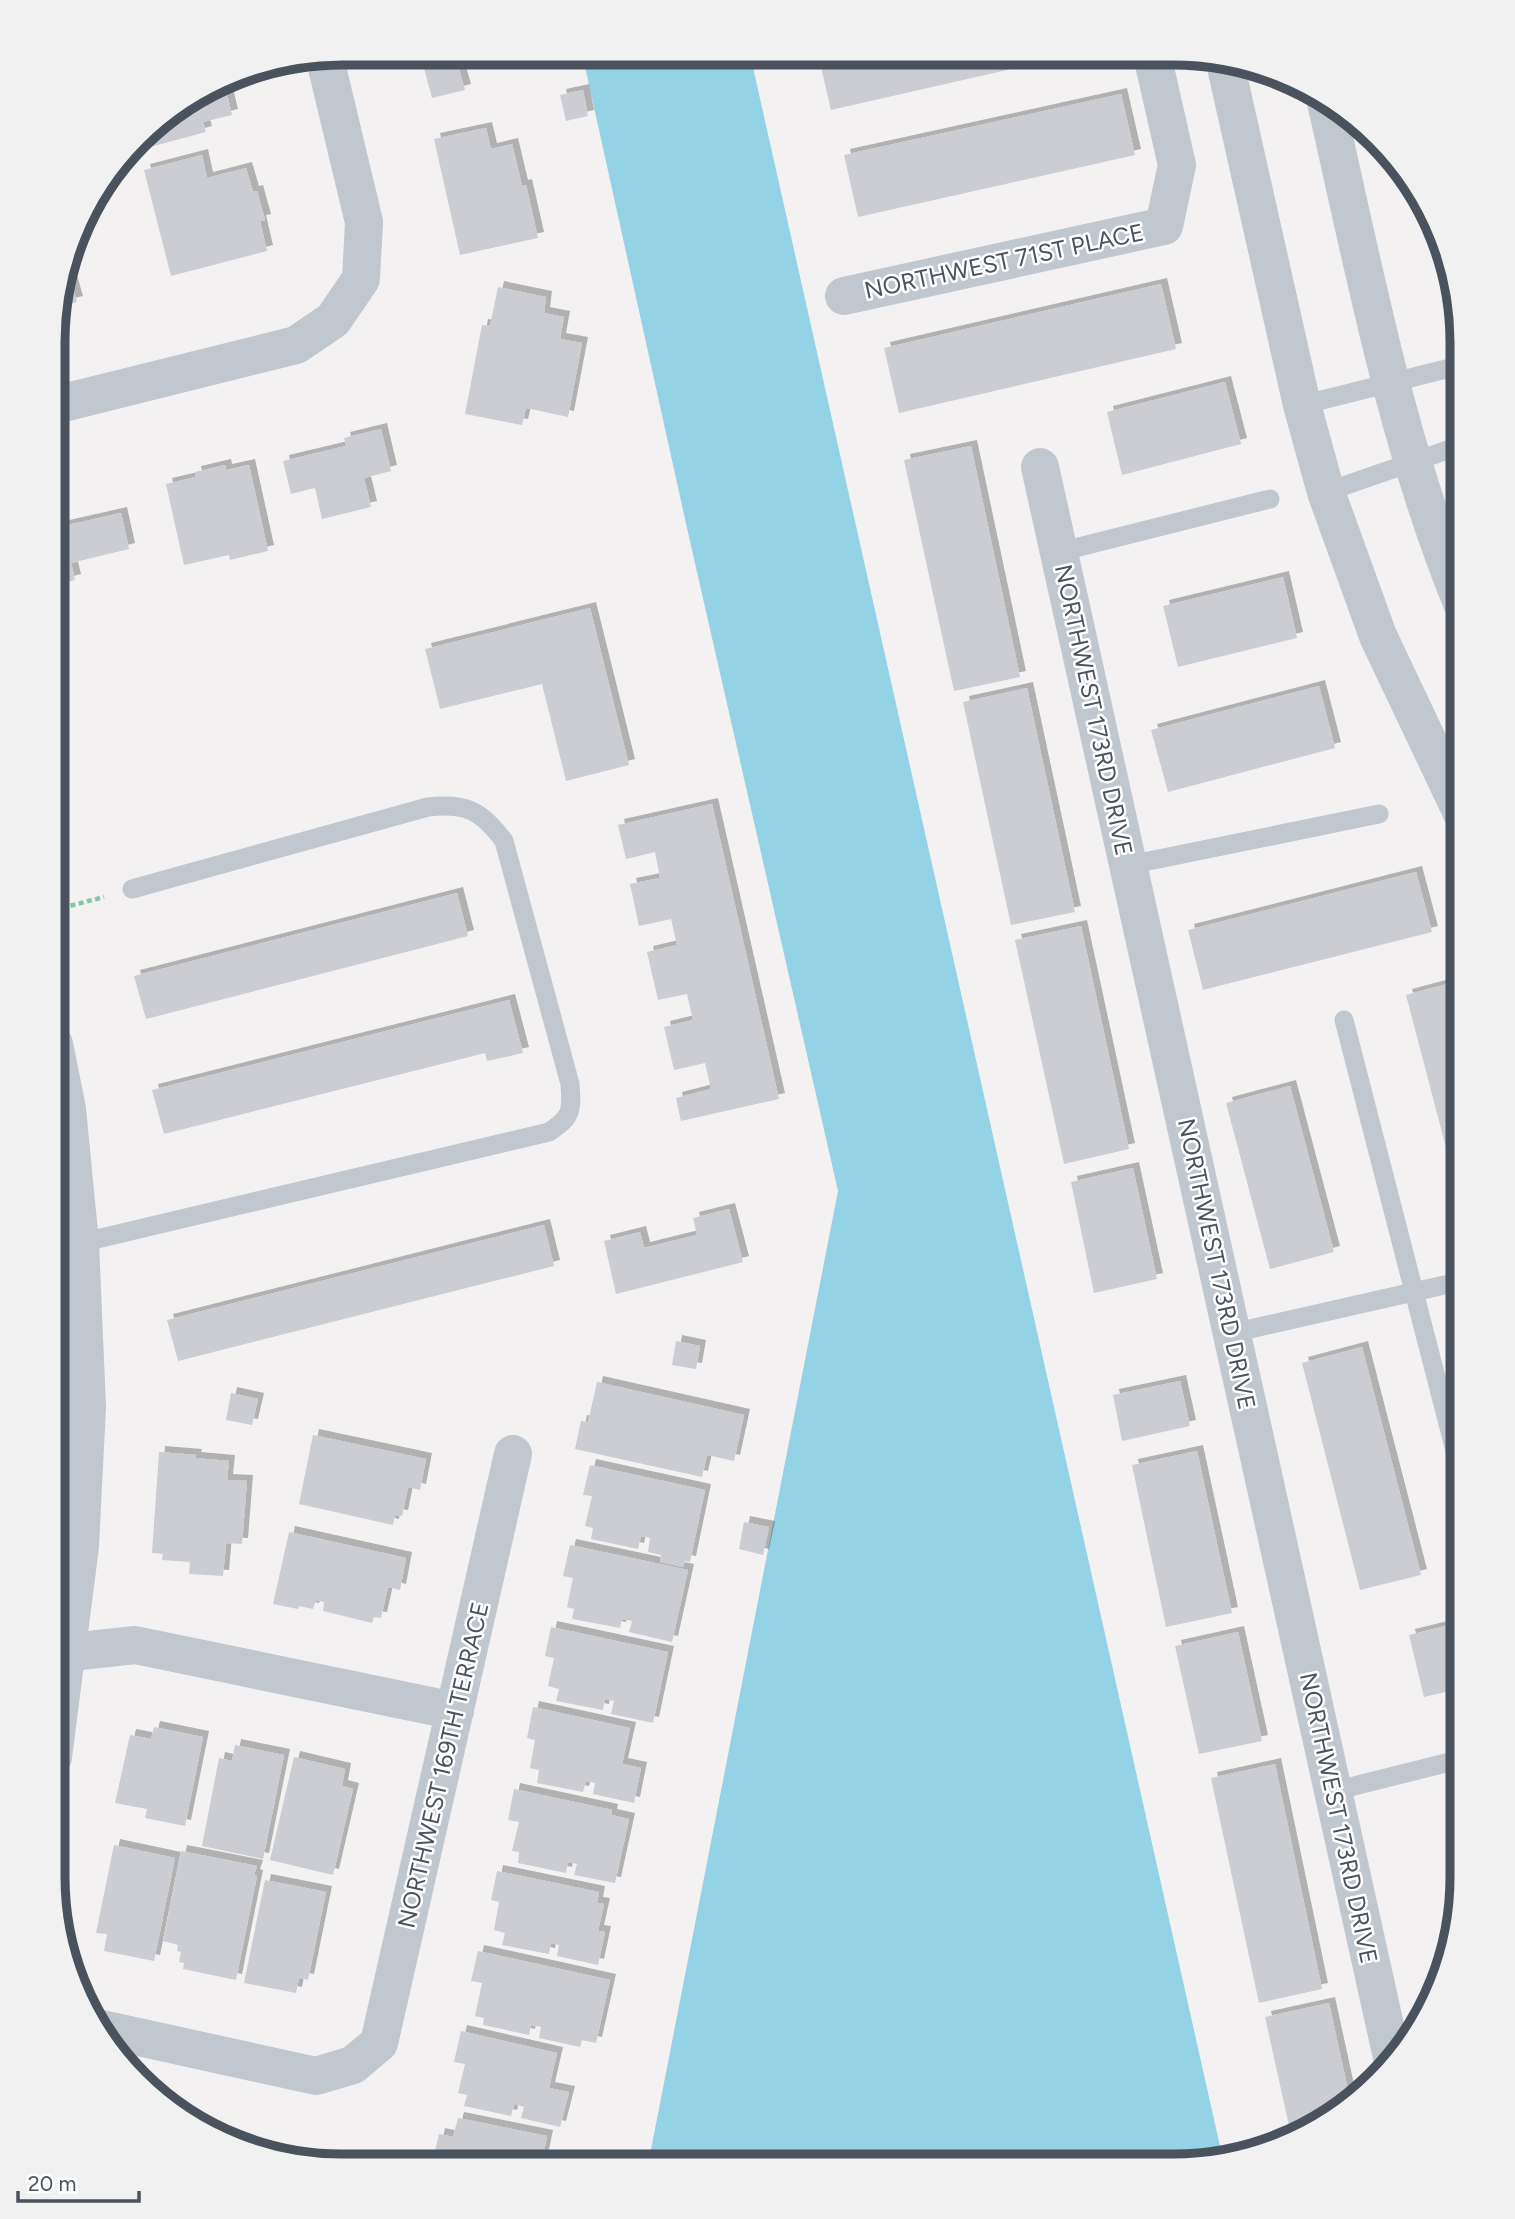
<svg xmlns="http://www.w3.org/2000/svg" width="1515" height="2219" font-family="Figtree,sans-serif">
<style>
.water{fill:#94d2e6}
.building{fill:#cbcdd3;filter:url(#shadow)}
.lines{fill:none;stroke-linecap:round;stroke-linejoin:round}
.path{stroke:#7ec8a6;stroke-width:4.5;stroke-dasharray:5 3.5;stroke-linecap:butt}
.service{stroke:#c0c7ce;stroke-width:19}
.minor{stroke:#c0c7ce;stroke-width:38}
.tertiary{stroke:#c0c7ce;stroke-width:38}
.labels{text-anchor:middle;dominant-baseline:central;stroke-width:5;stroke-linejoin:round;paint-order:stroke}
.street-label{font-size:24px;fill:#4a535d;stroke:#fff}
.rim{fill:none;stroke:#4a535d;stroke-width:9}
</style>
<defs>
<filter id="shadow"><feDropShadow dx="6" dy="-6" stdDeviation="0" flood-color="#0004"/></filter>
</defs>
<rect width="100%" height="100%" fill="#f3f1f1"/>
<polygon class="water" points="582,53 750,54 1222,2155 1174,2166 648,2165 838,1191 687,528"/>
<g class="building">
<polygon points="420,53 490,53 491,60 459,69 465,90 432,98"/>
<polygon points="818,54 1069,55 1069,56 831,110"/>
<polygon points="224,82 232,115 203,122 206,132 150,147 146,130 151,124"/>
<polygon points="583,90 588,116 566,121 560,95"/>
<polygon points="1121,94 1135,155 858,217 844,155"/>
<polygon points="486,128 491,149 512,144 522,186 526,185 538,238 460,255 434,139"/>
<polygon points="202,155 207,178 246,168 253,192 257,191 265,220 260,221 267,251 171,276 144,170"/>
<polygon points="1424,204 1433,214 1454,305 1446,307"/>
<polygon points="67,267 77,302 55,307 55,304"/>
<polygon points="1161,284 1176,349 899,413 884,348"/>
<polygon points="498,287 546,297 544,313 564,317 560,339 582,343 568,417 526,408 522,425 465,414 482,325 490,326"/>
<polygon points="1225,382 1241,444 1122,475 1107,412"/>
<polygon points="381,429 391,471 364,478 371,507 322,519 315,488 291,494 283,461 346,446 344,438"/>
<polygon points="971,446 1020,677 954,691 904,460"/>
<polygon points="225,465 226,470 249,465 268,551 230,560 229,555 184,565 166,484 196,477 195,472"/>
<polygon points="55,513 59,527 121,513 129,549 71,563 75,580 55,585"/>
<polygon points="1283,577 1297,638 1178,667 1163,606"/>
<polygon points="590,608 629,765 566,781 542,684 440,709 425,649"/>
<polygon points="1319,686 1335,748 1168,792 1151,730"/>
<polygon points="1027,688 1075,912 1011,925 963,702"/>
<polygon points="712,804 779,1099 681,1121 676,1098 711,1089 705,1063 674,1070 664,1027 693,1020 687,994 658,1000 647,952 677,945 671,919 639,926 630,884 660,878 655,852 626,859 618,825"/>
<polygon points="1416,872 1432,932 1203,990 1188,930"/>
<polygon points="457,893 468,936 146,1019 134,976"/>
<polygon points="1081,926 1129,1149 1064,1164 1015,940"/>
<polygon points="1462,980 1462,1205 1461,1205 1406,995"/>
<polygon points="509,1000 523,1053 487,1061 485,1053 164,1134 152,1090"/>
<polygon points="1290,1086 1334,1252 1270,1269 1226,1103"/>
<polygon points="1133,1168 1157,1279 1094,1293 1071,1182"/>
<polygon points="729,1209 743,1262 616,1294 604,1241 640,1232 644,1248 697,1235 693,1218"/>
<polygon points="544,1225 554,1266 178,1361 167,1320"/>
<polygon points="676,1341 700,1346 696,1369 672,1365"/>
<polygon points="1362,1347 1421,1575 1360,1590 1302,1363"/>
<polygon points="1180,1381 1190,1426 1122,1441 1113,1395"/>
<polygon points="597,1382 744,1415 734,1461 707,1455 702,1477 575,1449 581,1421 588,1422"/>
<polygon points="231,1393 258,1399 252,1425 226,1420"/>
<polygon points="313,1435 426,1459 420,1490 408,1487 402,1516 395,1515 393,1525 299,1504"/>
<polygon points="1197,1451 1232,1613 1166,1627 1132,1465"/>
<polygon points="159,1452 196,1455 195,1458 229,1461 227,1480 247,1481 242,1544 226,1543 223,1576 189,1574 190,1562 162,1560 163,1554 152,1553"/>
<polygon points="590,1465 705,1490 690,1562 685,1561 683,1567 660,1562 661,1555 648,1552 650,1538 641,1536 638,1549 591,1539 593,1528 585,1526 592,1496 583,1495"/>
<polygon points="744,1522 769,1527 763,1555 739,1549"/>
<polygon points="289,1532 406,1558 400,1590 388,1587 381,1618 374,1617 372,1623 323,1611 324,1602 316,1600 313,1609 299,1606 298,1609 273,1604"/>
<polygon points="570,1545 688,1570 672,1642 629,1632 632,1621 622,1619 620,1628 572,1619 574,1609 567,1607 573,1578 563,1576"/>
<polygon points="1462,1622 1462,1688 1424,1697 1409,1635"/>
<polygon points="551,1627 668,1652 653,1723 611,1714 614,1701 605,1699 603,1710 556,1701 559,1689 548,1686 554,1658 545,1656"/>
<polygon points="1238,1632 1262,1741 1199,1754 1175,1646"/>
<polygon points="533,1707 630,1728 622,1764 641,1768 634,1803 593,1794 595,1783 586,1781 583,1792 537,1783 539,1770 530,1768 535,1740 527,1738"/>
<polygon points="154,1727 203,1737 185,1826 145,1818 147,1809 115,1803 130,1735 151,1739"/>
<polygon points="235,1745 284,1755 263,1859 202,1846 219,1758 232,1761"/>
<polygon points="294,1757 345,1769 342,1786 353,1789 333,1875 270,1860"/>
<polygon points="1275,1764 1322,1989 1259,2003 1211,1778"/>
<polygon points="514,1789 612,1810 611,1815 629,1819 615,1883 574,1875 577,1864 568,1862 566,1873 518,1863 519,1852 512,1851 519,1822 508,1820"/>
<polygon points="114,1845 175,1858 154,1961 104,1951 107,1934 96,1933"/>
<polygon points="181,1851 257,1866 254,1875 257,1876 236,1980 183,1969 184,1963 179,1962 181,1952 177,1951 178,1945 163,1941"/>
<polygon points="497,1871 599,1892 597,1903 604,1904 598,1931 605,1932 598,1965 557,1956 559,1945 551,1943 549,1954 502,1945 505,1933 494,1930 499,1902 491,1900"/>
<polygon points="265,1880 326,1892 308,1980 299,1978 296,1993 244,1983"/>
<polygon points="1452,1947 1447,1971 1441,1982 1434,1952"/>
<polygon points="478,1951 610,1980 596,2043 582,2040 580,2047 539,2038 541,2027 531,2025 529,2035 483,2025 484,2018 475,2016 482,1983 471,1981"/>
<polygon points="1329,2003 1351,2104 1301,2137 1292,2139 1265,2017"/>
<polygon points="461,2031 557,2053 549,2088 569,2092 560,2127 521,2118 524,2107 514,2104 511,2116 464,2106 467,2095 458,2093 465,2064 454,2062"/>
<polygon points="458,2118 547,2136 541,2165 432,2164 439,2134 453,2137"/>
<polygon points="257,2148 307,2158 306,2164 256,2151"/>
</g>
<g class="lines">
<polyline class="path" points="54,910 104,897"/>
<g class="service">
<polyline points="1302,405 1462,365"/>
<polyline points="1326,492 1462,445"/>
<polyline points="1059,552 1270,499"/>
<polyline points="1129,865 1379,814"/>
<polyline points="1344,1020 1462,1478"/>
<path d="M54,1229l26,14 469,-111c23,-15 23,-21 21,-48l-66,-243c-23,-31 -38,-38 -76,-34l-296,82"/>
<polyline points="1232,1333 1462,1281"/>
<polyline points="1334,1791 1462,1759"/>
</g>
<g class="minor">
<polyline points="844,296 1164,226 1177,165 1152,55"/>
<polyline points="55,405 296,345 333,320 361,279 364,222 324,55"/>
<polyline points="1040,467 1393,2062"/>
<polyline points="53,1654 135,1645 455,1711"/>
<polyline points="102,2029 316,2076 353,2065 379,2043 513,1454"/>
</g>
<g class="tertiary">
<polyline points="1224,58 1302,405 1326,492 1378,636 1462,813"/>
<path d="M1325,98c39,170 71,343 137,505"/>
<polyline points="53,1757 80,1546 87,1407 80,1243 67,1109 54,1044"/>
</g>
</g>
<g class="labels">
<g class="street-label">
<text transform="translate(1004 261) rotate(-12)">NORTHWEST 71ST PLACE</text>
<text transform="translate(1094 710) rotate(78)">NORTHWEST 173RD DRIVE</text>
<text transform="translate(1217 1264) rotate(78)">NORTHWEST 173RD DRIVE</text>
<text transform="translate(443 1765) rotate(-77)">NORTHWEST 169TH TERRACE</text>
<text transform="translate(1339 1818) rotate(78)">NORTHWEST 173RD DRIVE</text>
</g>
</g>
<path d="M0 0H1515V2219H0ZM342 65H1173A277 277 0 0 1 1450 342V1877A277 277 0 0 1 1173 2154H342A277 277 0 0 1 65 1877V342A277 277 0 0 1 342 65Z" fill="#f1f1f2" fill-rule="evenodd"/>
<path class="rim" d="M342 65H1173A277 277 0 0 1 1450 342V1877A277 277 0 0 1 1173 2154H342A277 277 0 0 1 65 1877V342A277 277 0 0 1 342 65Z"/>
<path d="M18 2191v10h121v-10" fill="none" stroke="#4a535d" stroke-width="3.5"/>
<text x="28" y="2191" font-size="21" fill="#4a535d" stroke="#ffffff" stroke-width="5" paint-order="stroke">20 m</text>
</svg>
